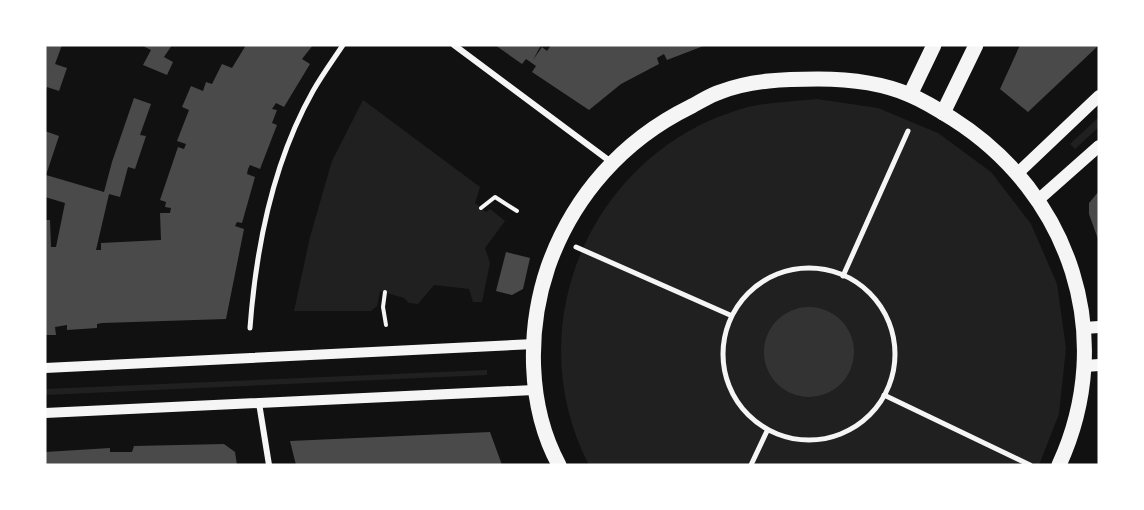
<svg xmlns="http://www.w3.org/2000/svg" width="1144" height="510" font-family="Helvetica,sans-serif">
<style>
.green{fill:#202020}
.water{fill:#333}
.building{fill:#4a4a4a}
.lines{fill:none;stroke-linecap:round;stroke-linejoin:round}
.path{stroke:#f5f5f5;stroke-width:4}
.pedestrian{stroke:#f5f5f5;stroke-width:5}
.minor{stroke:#f5f5f5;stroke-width:6}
.tertiary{stroke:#f5f5f5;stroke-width:10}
.secondary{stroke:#f5f5f5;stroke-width:12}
.primary{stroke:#f5f5f5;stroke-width:15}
</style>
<rect width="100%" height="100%" fill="#111"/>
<g class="green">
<path d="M817,99l61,9 60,25 53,39 40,52 26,60 9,64 -7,66 -20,51h-450c-64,-123 -14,-275 109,-339 13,-7 45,-19 60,-21 19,-3 39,-4 59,-6z"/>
<polygon points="363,100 480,187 475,203 486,212 490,209 505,221 485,248 490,263 482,302 473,302 469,289 434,285 418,304 409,303 404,298 380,291 377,306 371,311 294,311 310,237 332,161"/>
<polygon points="1099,117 1099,127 1075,149 1070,144"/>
<polygon points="487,370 487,375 45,395 45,389"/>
</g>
<circle class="water" cx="809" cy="352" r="45"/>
<g class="building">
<polygon points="45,45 62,45 55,64 67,68 59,91 47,87 45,92"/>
<polygon points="141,45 172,45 164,57 173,62 167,75 143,65 151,50"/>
<polygon points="246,45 313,45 302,59 310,64 284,107 276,103 272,109 277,110 272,123 277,125 260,169 250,165 248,169 247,174 255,177 242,223 237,222 235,226 244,229 226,319 102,323 97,324 97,328 67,330 67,325 55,327 56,335 45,335 45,220 50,220 51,247 56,247 65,203 45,197 45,131 59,136 46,175 104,192 112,162 134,98 151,104 140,135 146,136 135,169 128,167 120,197 109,194 96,250 101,250 101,243 161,240 160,213 170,213 171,208 165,207 166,202 160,200 178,147 184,149 186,144 177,141 189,110 182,107 191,86 203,91 206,82 212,84 222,64 232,68"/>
<polygon points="495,45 541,45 533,60 542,47 547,51 551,45 706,45 667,60 664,54 657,58 659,64 621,84 589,110 532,72 536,66 526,59 522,64"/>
<polygon points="1020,45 1099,45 1028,112 1000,89"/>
<polygon points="1099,191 1099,242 1089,214 1089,203"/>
<polygon points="506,252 530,258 523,289 512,295 496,291"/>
<polygon points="490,432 502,465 296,465 290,441"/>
<polygon points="224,444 235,452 237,465 45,465 45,452 110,448 110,452 132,452 134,446"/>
</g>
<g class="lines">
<g class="path">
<polyline points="481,208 495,197 517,211"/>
<polyline points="385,292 383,307 386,325"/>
</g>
<g class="pedestrian">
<polyline points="576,247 730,315"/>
<circle cx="809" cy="354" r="86"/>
<polyline points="843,276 908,131"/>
<path d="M250,328c6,-81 23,-166 63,-237 9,-16 20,-31 30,-46"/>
<polyline points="884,395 1030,465"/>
<polyline points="751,465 767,431"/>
</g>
<g class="minor">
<polyline points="454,45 611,162"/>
<polyline points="259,403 269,465"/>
</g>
<g class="tertiary">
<polyline points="45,368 534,344"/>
<polyline points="45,413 534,390"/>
</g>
<g class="secondary">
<polyline points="1018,173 1099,96"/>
<polyline points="1038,200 1099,146"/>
<polyline points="1084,328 1099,327"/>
<polyline points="1085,366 1099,365"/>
</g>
<g class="primary">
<polyline points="910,95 934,45"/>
<polyline points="943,113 976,45"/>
<path d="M559,465c-32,-59 -32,-136 -11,-198 25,-71 75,-127 142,-160 10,-5 20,-12 30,-15 31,-12 66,-13 98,-13 31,0 62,3 92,16 14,6 29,15 43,24 118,75 165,218 106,346"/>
</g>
</g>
<rect width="1144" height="510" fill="none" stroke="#ffffff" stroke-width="93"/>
</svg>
